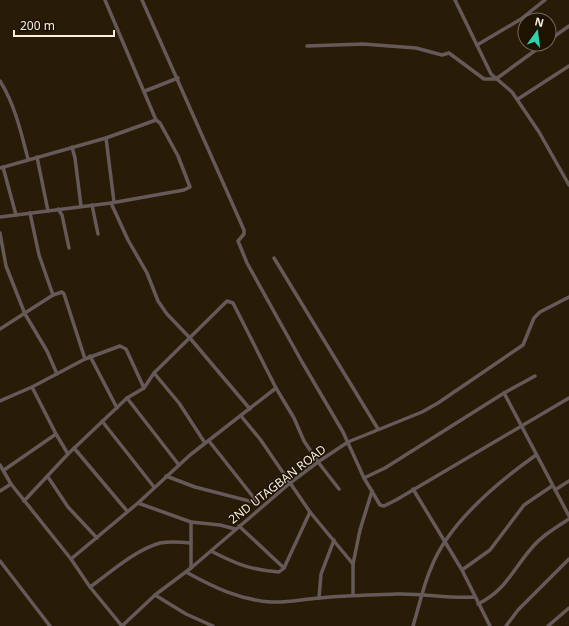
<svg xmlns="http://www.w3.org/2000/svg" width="569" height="626" font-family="'Noto Sans',sans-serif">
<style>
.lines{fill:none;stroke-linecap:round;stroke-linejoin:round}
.minor{stroke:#665959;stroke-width:3.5}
.labels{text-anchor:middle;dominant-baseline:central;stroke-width:3;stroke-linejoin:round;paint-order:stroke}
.street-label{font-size:12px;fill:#f6eee1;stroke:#1e1201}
</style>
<rect width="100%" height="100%" fill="#281c07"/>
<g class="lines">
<g class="minor">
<polyline points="142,0 244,230 244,234 238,241 247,263 302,362 343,432 364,478 380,505 384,506 396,500 569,398"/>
<polyline points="455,0 491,74 512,92 539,132 569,185"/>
<polyline points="549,40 569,26"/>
<polyline points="477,45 521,19 545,0"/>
<polyline points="307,46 363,44 416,48 442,55 449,53 484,79 495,79"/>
<polyline points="496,79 544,44"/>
<path d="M0,81c15,24 21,51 28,78"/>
<polyline points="145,91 178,78"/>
<polyline points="518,99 569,66"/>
<polyline points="106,138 114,202"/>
<polyline points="72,147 75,158 81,206"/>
<polyline points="37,157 48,211"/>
<polyline points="3,167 16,215"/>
<polyline points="0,168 106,138 156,120"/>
<polyline points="111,203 128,240 147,273 158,301 167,314 189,337 250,409"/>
<polyline points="92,205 98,234"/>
<polyline points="58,209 62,215 69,248"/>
<polyline points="30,213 39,255 53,295"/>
<polyline points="0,217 111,203 184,190 190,187 178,156 160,123 156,120 105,0"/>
<polyline points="0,233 6,266 25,314 47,351 57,374"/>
<polyline points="274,258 378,429"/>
<polyline points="0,329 53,295 62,292 64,294 85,359"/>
<polyline points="90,356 117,408"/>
<polyline points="154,373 179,403 205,443"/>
<polyline points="32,387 56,434"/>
<polyline points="504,393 569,516"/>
<polyline points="127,398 179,465"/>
<polyline points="0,401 32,387 85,359 120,346 126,349 144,388"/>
<polyline points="241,416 260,439 310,512 353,564 360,530 372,491"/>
<polyline points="102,421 154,487"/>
<polyline points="209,441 258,503"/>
<polyline points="74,448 127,511"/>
<polyline points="0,465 11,484 71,559 90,587 122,626"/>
<polyline points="4,470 56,434 68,454"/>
<polyline points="166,476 195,487 257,503"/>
<polyline points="48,477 68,507 97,538"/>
<polyline points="364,478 385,468 504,393 535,376"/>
<polyline points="413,489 462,570 490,626"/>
<polyline points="555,490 569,481"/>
<polyline points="0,491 11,484"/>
<polyline points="24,501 68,454 127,398 144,388 154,373 227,301 233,303 276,388 294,418 304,441 318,462 339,489"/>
<polyline points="138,503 191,522"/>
<polyline points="239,526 284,568 310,512"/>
<path d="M211,551c25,13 40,19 68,21l5,-4"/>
<polyline points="71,559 138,503 190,455 276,388"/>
<polyline points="0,561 50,626"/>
<polyline points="353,564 353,595"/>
<polyline points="191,568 191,522 220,525 235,529"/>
<polyline points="462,570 490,550 524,505 552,486"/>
<path d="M186,572c27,15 54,28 85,30 17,1 32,-3 49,-4 25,-3 51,-3 76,-4 27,-1 53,5 79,3"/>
<path d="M90,587c21,-15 45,-37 70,-44 10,-2 21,-1 31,0"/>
<polyline points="155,595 186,614 213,626"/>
<polyline points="319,598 321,574 334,540"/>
<path d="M478,604c27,-13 34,-33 52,-54 10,-13 25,-22 39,-31"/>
<polyline points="122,626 155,595 191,568 290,483 318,462 348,442 422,412 438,403 523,345 534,318 540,312 569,297"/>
<path d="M413,626c6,-19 10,-40 18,-58 17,-44 67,-86 105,-113"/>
<polyline points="506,626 518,610 569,559"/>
<polyline points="548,626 569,608"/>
</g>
</g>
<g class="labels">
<g class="street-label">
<text transform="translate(277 484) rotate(-38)">2ND UTAGBAN ROAD</text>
</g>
</g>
<g transform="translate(537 32) rotate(14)"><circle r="19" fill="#1e1201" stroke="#746a5b"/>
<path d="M0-3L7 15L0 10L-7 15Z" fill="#2cd5ab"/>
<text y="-6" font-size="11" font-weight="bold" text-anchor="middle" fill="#f6eee1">N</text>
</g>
<path d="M14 30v6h100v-6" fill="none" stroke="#f6eee1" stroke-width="2"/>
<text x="20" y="30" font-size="12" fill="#f6eee1" stroke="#1e1201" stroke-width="3" paint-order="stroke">200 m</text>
</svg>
